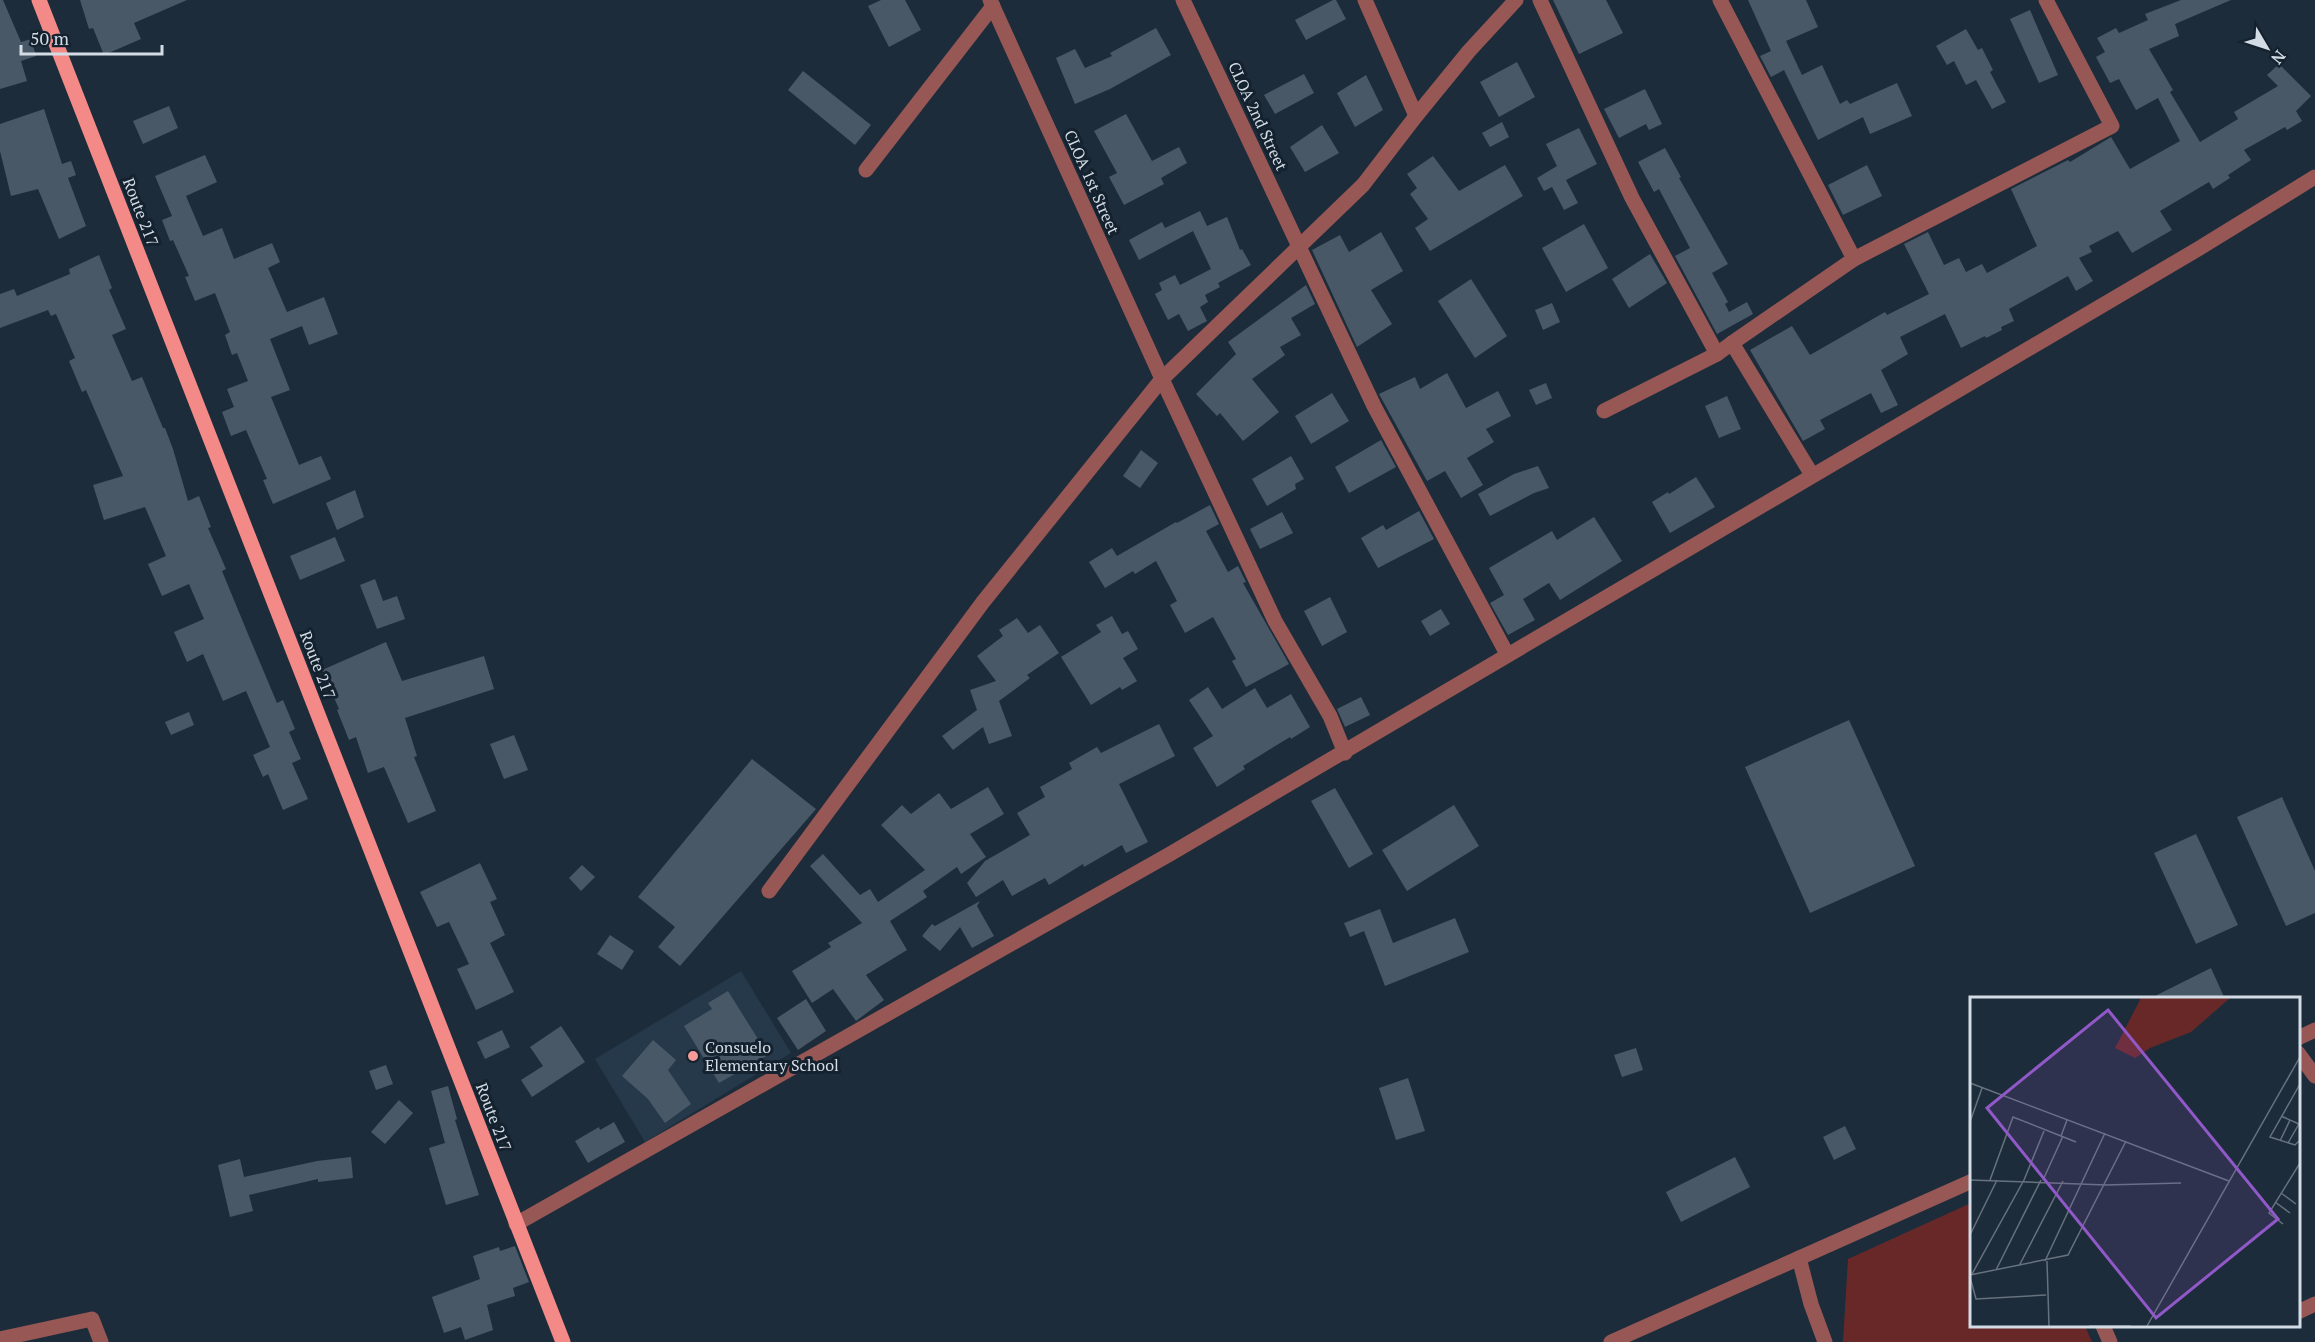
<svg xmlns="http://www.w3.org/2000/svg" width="2315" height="1342" font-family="'PT Serif',serif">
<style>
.built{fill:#25394a}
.green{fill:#692828}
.building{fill:#485867}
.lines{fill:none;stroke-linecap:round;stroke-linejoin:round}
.minor{stroke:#975755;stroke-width:15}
.major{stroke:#f38a87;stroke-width:15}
.poi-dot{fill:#f59b98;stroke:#14222f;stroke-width:2}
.labels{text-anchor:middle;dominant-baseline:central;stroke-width:6;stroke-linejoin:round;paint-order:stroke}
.street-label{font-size:16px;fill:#d3dce5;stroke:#14222f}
.poi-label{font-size:16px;fill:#d3dce5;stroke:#14222f;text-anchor:start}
.inset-road{fill:none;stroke:#66727e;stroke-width:1.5}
.view{fill:#9158c8;fill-opacity:0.15;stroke:#9158c8;stroke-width:3}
.inset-edge{fill:none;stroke:#d3dce5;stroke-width:3}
</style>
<rect width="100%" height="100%" fill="#1d2c3a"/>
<polygon class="built" points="741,971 791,1053 645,1142 595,1059"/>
<polygon class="green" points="1971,1203 1972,1326 2085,1326 2092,1342 1843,1342 1848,1259"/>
<g class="building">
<polygon points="0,0 3,0 21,42 31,39 36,56 21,61 27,81 0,89"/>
<polygon points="80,0 187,0 134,23 141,39 104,55 93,28 89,29"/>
<polygon points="881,0 905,0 921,30 889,47 868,6"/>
<polygon points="1333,0 1336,0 1346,19 1306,40 1295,20"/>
<polygon points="1553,0 1606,0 1623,33 1579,54"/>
<polygon points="1748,0 1806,0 1818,27 1786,41 1802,75 1822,65 1840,104 1847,100 1850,104 1897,83 1912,116 1870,134 1863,117 1818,140 1784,70 1771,77 1760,56 1771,51"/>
<polygon points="2181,0 2231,0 2175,24 2179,36 2149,49 2173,90 2170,92 2200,142 2238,119 2234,112 2278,86 2267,75 2279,64 2311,96 2296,111 2302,121 2287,130 2285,127 2244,150 2251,160 2228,175 2230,178 2213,189 2209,182 2160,211 2172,230 2132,253 2118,231 2089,246 2092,252 2079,258 2093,281 2076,291 2068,276 2009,309 2014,321 2001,327 2002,330 1986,338 1985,336 1961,348 1945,314 1900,337 1908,354 1881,370 1898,405 1881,413 1871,393 1820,420 1825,429 1803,441 1750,350 1792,326 1810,355 1885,312 1887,315 1929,294 1904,244 1928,232 1944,265 1959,258 1966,272 1982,264 1987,273 2037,246 2011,189 2068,160 2070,162 2111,137 2130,169 2180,141 2158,98 2136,110 2119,79 2110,83 2096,57 2105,52 2097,38 2116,28 2119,33 2148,20 2145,14"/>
<polygon points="2030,10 2058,75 2039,83 2010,19"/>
<polygon points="1156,28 1171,55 1110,89 1075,104 1056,58 1075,49 1085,68 1112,56 1110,53"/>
<polygon points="1966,29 1978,50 1982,48 1993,70 1990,72 2006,102 1992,109 1976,80 1966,85 1954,61 1947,65 1936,46"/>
<polygon points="1517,62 1535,97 1499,117 1480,82"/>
<polygon points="803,71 871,125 855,145 788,90"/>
<polygon points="1304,74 1314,93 1275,114 1264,95"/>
<polygon points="1366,75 1383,110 1355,127 1337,93"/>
<polygon points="1645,89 1662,124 1649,130 1646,124 1619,138 1604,109"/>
<polygon points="169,106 178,128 143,144 133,121"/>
<polygon points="44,109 62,164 71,161 76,175 68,178 86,226 59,239 38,189 11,196 0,151 0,124"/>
<polygon points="1126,114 1152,161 1179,147 1187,163 1161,178 1164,184 1124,205 1109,177 1117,173 1094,131"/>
<polygon points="1502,122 1509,137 1490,147 1482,133"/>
<polygon points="1322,125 1339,153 1305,172 1290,147"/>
<polygon points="1579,128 1597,164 1566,180 1578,203 1564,210 1552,187 1544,191 1537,178 1557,166 1546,144"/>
<polygon points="1665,148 1681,177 1679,178 1728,264 1712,273 1728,302 1725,304 1729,312 1747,302 1753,314 1717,334 1675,256 1690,248 1659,189 1654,192 1638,162"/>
<polygon points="205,155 217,182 186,196 203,236 222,228 234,259 272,243 280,262 268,268 287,312 324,297 338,334 309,345 302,326 270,339 290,390 271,397 299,465 321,456 331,479 273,504 263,480 267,479 246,430 231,436 222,412 234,407 227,389 248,381 237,353 232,355 225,335 230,332 215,293 195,301 185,277 189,276 173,240 170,241 162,220 172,216 155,176"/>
<polygon points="1433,156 1459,191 1505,165 1523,196 1430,251 1415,228 1428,219 1410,194 1417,188 1407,174"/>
<polygon points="1867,165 1882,196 1843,215 1828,185"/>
<polygon points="1200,211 1207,226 1227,217 1240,250 1242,249 1251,265 1218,283 1220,287 1205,295 1208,302 1200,307 1207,321 1188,331 1179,314 1168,320 1155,294 1162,290 1159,283 1175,275 1180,285 1211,269 1193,231 1139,260 1129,240 1162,222 1165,228"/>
<polygon points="1584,224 1608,268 1566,292 1542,248"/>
<polygon points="1381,232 1403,271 1371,290 1392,324 1357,347 1312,250 1340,235 1349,252"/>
<polygon points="1650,254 1667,283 1629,308 1612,279"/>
<polygon points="99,255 112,288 109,290 126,329 112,335 132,381 142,377 163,428 165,428 173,449 188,501 199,496 211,527 208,528 226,569 222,571 248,634 277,703 283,700 295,729 289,732 301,759 292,763 308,799 283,810 268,774 263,777 253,755 270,747 246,691 223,701 203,654 187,662 174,632 204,619 189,584 162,596 148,564 166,556 145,507 104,520 93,485 123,476 86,390 82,392 69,361 75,358 56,314 51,316 48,310 0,328 0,294 14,289 17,296 70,274 69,269"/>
<polygon points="1471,279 1507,336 1475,358 1438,301"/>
<polygon points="1306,285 1315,304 1291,318 1301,335 1280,347 1285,355 1252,379 1279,412 1243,441 1220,413 1217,416 1196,394 1236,354 1228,342"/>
<polygon points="1552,303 1560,322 1543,330 1535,310"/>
<polygon points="1447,373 1466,408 1498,391 1511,416 1486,429 1494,442 1467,458 1483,485 1461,498 1445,471 1427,481 1379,394 1415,377 1420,389"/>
<polygon points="1546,383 1552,398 1536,405 1529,390"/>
<polygon points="1332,393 1349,421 1311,444 1295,416"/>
<polygon points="1727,396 1741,429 1719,438 1705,406"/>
<polygon points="1381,440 1396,467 1349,493 1335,467"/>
<polygon points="1141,450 1158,463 1140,488 1123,476"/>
<polygon points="1291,456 1304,479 1295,484 1296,489 1267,506 1252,479"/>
<polygon points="1538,466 1549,488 1534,493 1490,516 1478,494 1514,474"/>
<polygon points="1696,477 1715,507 1670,533 1652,502 1668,492 1669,494"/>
<polygon points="355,490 364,517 337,530 326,503"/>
<polygon points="1210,505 1219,524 1206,531 1228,572 1238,566 1246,582 1243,583 1289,664 1246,687 1232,661 1236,659 1213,617 1185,633 1170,605 1177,601 1156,561 1135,574 1133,571 1105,588 1089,562 1112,548 1117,556 1176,522 1177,523"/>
<polygon points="1419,511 1434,539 1378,568 1361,538 1383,525 1386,530"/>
<polygon points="1282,512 1293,533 1260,549 1250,529"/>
<polygon points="1594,517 1622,561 1560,600 1549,583 1523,599 1535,620 1508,635 1490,603 1504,595 1489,568 1552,531 1557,540"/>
<polygon points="335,537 345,561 300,580 290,556"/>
<polygon points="375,579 383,601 397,596 405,619 377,629 360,585"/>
<polygon points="1330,597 1347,632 1322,646 1304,611"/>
<polygon points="1441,609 1450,624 1430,636 1421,621"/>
<polygon points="1112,616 1122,634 1128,631 1138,649 1123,658 1137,681 1122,690 1120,687 1091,705 1061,657 1101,632 1096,625"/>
<polygon points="1017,618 1028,633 1040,625 1059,653 1027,675 1030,678 999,701 1012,736 989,744 983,727 953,750 942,736 977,710 970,690 996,681 977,656 1003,636 999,630"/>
<polygon points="386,642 402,681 484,656 494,689 405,718 417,756 414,757 436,811 408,823 384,767 368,773 356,737 349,740 337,710 339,709 322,670"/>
<polygon points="1208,687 1222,709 1255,688 1267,708 1291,694 1310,727 1291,739 1290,737 1243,766 1245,769 1217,787 1193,748 1213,736 1189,700"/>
<polygon points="1361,697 1370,715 1345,727 1337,709"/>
<polygon points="189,712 194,725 171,735 165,722"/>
<polygon points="1849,720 1915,866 1810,913 1745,767"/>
<polygon points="1159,724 1175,756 1119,784 1148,842 1126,853 1122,845 1084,867 1083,864 1049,885 1045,878 1012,896 1003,880 976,897 967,883 985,861 1030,835 1017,813 1045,797 1040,787 1072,769 1069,763 1097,747 1101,753"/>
<polygon points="514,735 528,770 504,779 490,744"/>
<polygon points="752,759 816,809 680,966 658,947 675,927 638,897"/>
<polygon points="988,787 1004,814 970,834 986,857 961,874 957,867 923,891 927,897 890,921 907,950 866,975 884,1000 856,1021 833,989 812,1003 792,971 831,947 828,943 862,923 810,866 823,854 860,895 870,889 878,902 925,870 881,825 902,805 911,814 939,793 951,809"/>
<polygon points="1335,788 1373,854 1349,868 1311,801"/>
<polygon points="2282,797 2315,871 2315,913 2286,926 2237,817"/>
<polygon points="1454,805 1479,846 1407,891 1382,850"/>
<polygon points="2196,834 2238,925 2196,944 2154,853"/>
<polygon points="480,863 497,899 490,902 505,935 490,943 514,992 476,1010 457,969 469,964 449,922 437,927 420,892"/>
<polygon points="582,865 595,877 581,891 569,878"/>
<polygon points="980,901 977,906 994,936 972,948 960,927 940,951 922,936 932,924 935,926"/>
<polygon points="1380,909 1393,943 1455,918 1469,952 1385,986 1364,931 1350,937 1344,923"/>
<polygon points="610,935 634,951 622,970 597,954"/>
<polygon points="2211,968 2225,999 2149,999"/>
<polygon points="728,991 768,1055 719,1083 684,1026 712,1009 708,1003"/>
<polygon points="806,999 826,1031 798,1050 777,1018"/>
<polygon points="561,1026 585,1062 532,1097 521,1080 543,1066 530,1047"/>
<polygon points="502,1030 510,1047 485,1059 477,1042"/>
<polygon points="653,1040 676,1060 668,1070 691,1104 665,1123 648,1099 622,1076"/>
<polygon points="1636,1048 1643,1070 1622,1077 1614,1055"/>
<polygon points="386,1065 393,1084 376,1090 369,1071"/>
<polygon points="1408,1078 1425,1131 1396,1140 1379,1088"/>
<polygon points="448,1086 457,1119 455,1120 479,1195 446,1205 429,1148 445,1143 431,1091"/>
<polygon points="399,1100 413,1113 385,1144 371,1132"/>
<polygon points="614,1122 625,1142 588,1163 575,1141 599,1127 600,1130"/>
<polygon points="1845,1126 1856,1149 1834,1160 1823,1137"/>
<polygon points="351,1157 353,1178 318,1182 318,1179 249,1195 253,1211 230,1217 218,1165 240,1159 244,1177 317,1161"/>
<polygon points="1735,1157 1750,1187 1681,1222 1666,1192"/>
<polygon points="515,1246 529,1282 513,1288 515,1296 487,1305 493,1330 465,1340 461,1327 444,1333 432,1297 480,1279 473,1256 499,1247 500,1251"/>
</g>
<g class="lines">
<g class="minor">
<polyline points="990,0 1162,379 1275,621 1330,716 1345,753"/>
<polyline points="1183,0 1374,406 1507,654"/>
<polyline points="1365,0 1416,116"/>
<polyline points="1540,0 1632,198 1717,354"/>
<polyline points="1720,0 1854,259"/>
<polyline points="866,170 993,6"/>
<polyline points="1732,343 1854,259 2112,126 2046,0"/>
<polyline points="1604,411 1717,354 1732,343 1812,475"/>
<polyline points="769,891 983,602 1162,379 1363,185 1416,116 1469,51 1516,0"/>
<polyline points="2298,1038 2315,1030"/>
<polyline points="2298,1053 2315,1076"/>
<polyline points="516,1224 1170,854 2198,249 2315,177"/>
<polyline points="1799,1258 1811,1304 1825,1342"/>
<polyline points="2298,1312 2315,1304"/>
<polyline points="2103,1326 2110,1342"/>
<polyline points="0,1339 92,1319 101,1342"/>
<polyline points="1611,1342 1972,1181"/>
</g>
<polyline class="major" points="39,0 563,1342"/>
</g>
<circle class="poi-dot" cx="693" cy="1056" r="6"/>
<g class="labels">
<g class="street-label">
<text transform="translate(1258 116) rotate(65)">CLOA 2nd Street</text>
<text transform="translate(1092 182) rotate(66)">CLOA 1st Street</text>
<text transform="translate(141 212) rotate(69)">Route 217</text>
<text transform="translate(318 665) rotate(69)">Route 217</text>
<text transform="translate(494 1117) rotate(69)">Route 217</text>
</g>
<g class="poi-label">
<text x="705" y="1047">Consuelo<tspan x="705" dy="18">Elementary School</tspan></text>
</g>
</g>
<g transform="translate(1970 997)">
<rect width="330" height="330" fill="#1d2c3a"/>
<path d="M171,1h89l-39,34 -41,16 -15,10 -20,-10z" fill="#692828"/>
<path class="inset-road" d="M0,86l259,98M330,87l-30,53 25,8 5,-5M311,119l18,8M97,123l-6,16 15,6M0,125l12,-34M310,144l10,-21M318,146l12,-21M0,183l136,5 75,-2M20,183l23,-63 48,19M73,183l20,-44M311,196l15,11M305,205l15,11M313,227l-14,-11 31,-50M0,238l27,-55M75,264l60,-128M77,264l2,65M49,269l44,-85M26,273l45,-90M2,277l52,-94 20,-49M0,278l98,-20 58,-114M0,280l6,22 70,-4M119,329h42M177,329l153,-269"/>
<path class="view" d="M138,13l170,209 -122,99 -169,-210z"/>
<rect width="330" height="330" class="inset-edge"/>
</g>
<g transform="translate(2267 48) rotate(129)" stroke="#14222f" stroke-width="4.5" paint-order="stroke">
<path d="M0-4.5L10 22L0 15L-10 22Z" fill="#d3dce5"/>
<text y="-9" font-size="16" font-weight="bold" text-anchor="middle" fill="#d3dce5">N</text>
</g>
<path d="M21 45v9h141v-9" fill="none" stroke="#d3dce5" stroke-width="3"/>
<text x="30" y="45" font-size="18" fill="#d3dce5" stroke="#14222f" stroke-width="4.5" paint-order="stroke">50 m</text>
</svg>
